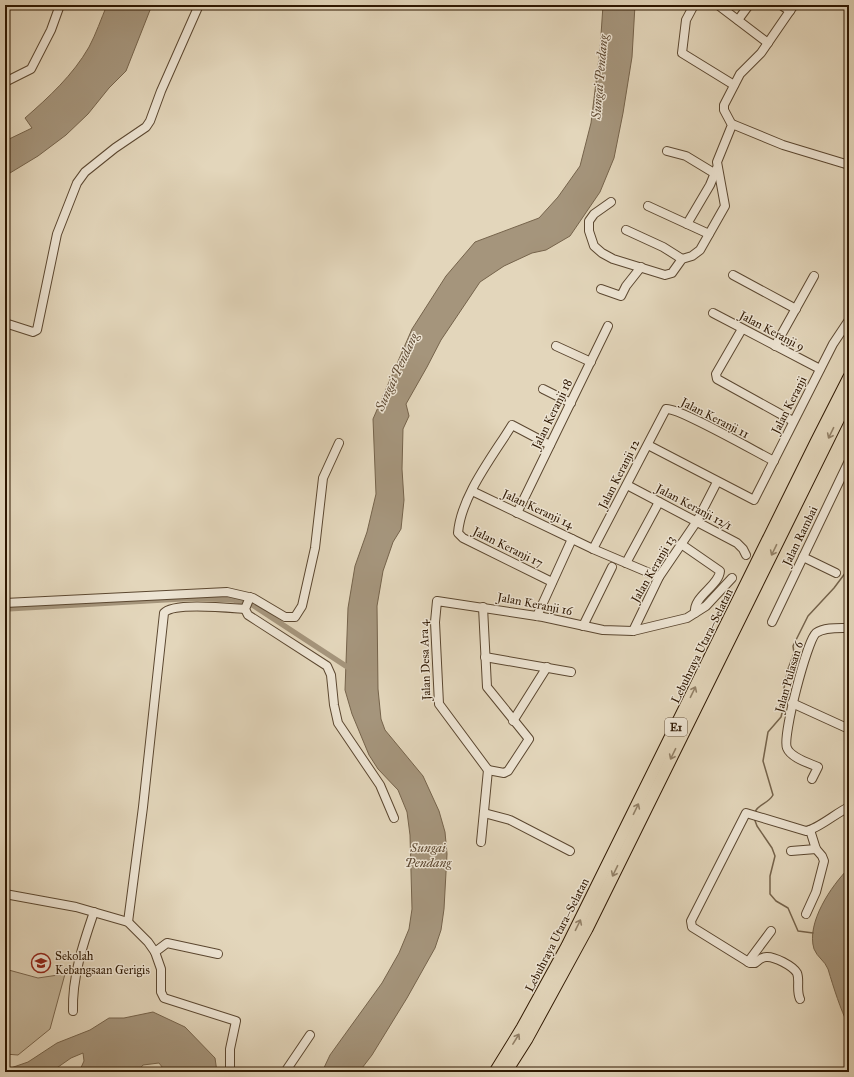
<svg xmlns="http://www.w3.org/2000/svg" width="854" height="1077" font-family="'IM FELL Great Primer',serif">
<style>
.green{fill:#c4b69b;stroke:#79664e}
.water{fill:#a5957c;stroke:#75634b}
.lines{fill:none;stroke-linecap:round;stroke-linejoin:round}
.stream{stroke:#75634b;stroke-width:1.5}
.canal{stroke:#a5957c;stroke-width:5.5}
.minor-casing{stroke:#5b4730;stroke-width:10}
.highway-casing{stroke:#2e1701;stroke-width:13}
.minor{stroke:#ede4d3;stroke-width:8}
.highway{stroke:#e3d6bb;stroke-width:11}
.oneway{stroke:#928067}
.labels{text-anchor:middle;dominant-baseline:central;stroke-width:3;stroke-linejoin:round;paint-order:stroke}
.shield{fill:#ede4d3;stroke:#675440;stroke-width:1}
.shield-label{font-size:11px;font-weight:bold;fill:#2e1701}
.street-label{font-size:12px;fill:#2e1701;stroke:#ede4d3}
.poi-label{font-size:12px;fill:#2e1701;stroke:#ede4d3;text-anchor:start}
.water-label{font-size:13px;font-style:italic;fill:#5e4932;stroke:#ede4d3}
</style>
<rect width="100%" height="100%" fill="#e3d6bb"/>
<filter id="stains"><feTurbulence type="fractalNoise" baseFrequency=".005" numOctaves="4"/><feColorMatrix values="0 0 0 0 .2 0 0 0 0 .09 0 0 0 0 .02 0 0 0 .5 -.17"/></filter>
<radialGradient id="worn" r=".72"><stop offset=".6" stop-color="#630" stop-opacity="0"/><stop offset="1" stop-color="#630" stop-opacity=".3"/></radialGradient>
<polygon class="green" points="5,969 38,978 65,974 50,1029 18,1055 5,1054"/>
<g class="water">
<path d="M107,5h45l-26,66 -17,17 -21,26 -22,21 -28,21 -33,20v-35l27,-13 -7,-10c24,-21 48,-43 64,-71 7,-13 12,-28 18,-42z"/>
<polygon points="603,5 635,5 632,57 623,113 614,158 600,192 570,236 546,250 532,253 504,266 480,282 441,340 427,367 406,404 409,416 403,429 402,469 404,500 401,529 393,542 383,571 377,606 378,689 381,719 385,730 423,776 439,811 445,832 447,854 444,909 441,930 435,948 407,998 372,1055 359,1072 322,1072 330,1055 382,983 399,953 409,929 412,909 410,835 407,812 398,790 378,769 369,755 352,714 345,690 348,608 355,566 367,532 376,494 373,419 412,329 446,276 475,242 539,218 558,197 580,166 591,123 600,50"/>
<path d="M849,868v159c-9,-19 -15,-38 -21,-58 -3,-8 -11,-12 -14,-20 -8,-26 17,-63 35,-81z"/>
<polygon points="153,1012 185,1027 215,1058 217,1072 166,1072 159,1063 143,1065 137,1072 79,1072 84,1061 83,1053 71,1058 51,1072 5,1072 5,1070 28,1062 57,1043 90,1030 109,1018 124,1018"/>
</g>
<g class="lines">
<g class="stream">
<path d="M755,812c3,-8 13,-8 18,-17l-10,-34 5,-29 13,-15 2,-8 1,-21 4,-19 6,-16 -1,-7 15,-30 26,-28 15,-20"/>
<polyline points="754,818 757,826 772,848 775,856 770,876 770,894 776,901 788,908 798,931 813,933"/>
</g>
<polyline class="canal" points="5,609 196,598 234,600 251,604 352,670"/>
<defs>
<g id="minor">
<polyline points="694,5 686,20 682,53 734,85"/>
<polyline points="718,5 768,43"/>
<polyline points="781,5 790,11"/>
<polyline points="738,20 749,5"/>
<polyline points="5,82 31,69 51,30 60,5"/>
<polyline points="732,124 783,145 849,165"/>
<polyline points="667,151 686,156 714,173"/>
<polyline points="611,202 594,214 589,221 589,231 594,246 602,253 613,259 665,275 672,273 682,259 692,256 700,250 725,206 717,162 732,125 724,110 724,105 740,74 761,53 794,5"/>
<polyline points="648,206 709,234"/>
<polyline points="687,224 710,185 717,168"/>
<polyline points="626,230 663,247 682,259"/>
<polyline points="733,275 796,309"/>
<polyline points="601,289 621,296 626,286 641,267"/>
<polyline points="713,313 820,369"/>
<polyline points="5,323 33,332 37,330 57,234 77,183 85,172 115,148 146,127 150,121 161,91 199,5"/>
<polyline points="742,329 716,374 717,379 793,421"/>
<polyline points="556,346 591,362"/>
<polyline points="775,346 814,276"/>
<polyline points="543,389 571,403"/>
<path d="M550,445l-38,-20c-19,31 -51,71 -54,108l5,5 89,44"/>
<polyline points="648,445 754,500 833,344 849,320"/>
<polyline points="627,485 737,543 743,549 746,555"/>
<polyline points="472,491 593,549 659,577"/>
<polyline points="517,513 608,326"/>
<path d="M681,544l39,27c-1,15 -27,25 -25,42"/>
<path d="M593,549l73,-140c12,-2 92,44 108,52"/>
<polyline points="803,557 836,573"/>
<polyline points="626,563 659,502"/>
<polyline points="250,597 245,609 248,615 327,666 331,675 334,705 338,723 380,785 394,818"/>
<polyline points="5,603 227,592 253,598 285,617 295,617 302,606 315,548 323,478 339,443"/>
<polyline points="483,607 487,687 529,739 508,771 504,773 488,770"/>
<polyline points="537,616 572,539"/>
<polyline points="772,622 849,461"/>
<polyline points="583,626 612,567"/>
<polyline points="633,631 659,577 697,521 717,482"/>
<polyline points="485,657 571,672"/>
<polyline points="792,703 849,729"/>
<polyline points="513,721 547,667"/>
<polyline points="488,770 439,704 435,622 437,601 543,617 603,630 633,631 687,618 706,606 732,578"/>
<path d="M812,779l6,-12c-9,-4 -27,-9 -31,-19 -5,-11 20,-107 29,-115 8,-6 23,-5 33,-5"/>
<polyline points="484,813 510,820 570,851"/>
<polyline points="481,842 488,770"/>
<polyline points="791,851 816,849"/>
<polyline points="5,894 76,907 128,922 148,942 155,952 161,969 161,992 164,998 236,1021 230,1049 230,1072"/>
<polyline points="806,914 816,892 824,861 822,856 816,849 810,830"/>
<path d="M128,922l15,-115 21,-194c9,-11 66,-5 81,-4"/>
<polyline points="155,952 167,943 218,954"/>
<polyline points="748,962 771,931"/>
<path d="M800,999c-4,-9 0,-19 -3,-26 -4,-7 -23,-17 -31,-16 -5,0 -8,4 -11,6h-5l-58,-36 -1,-6 55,-108 60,18c12,-2 30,-18 43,-24"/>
<path d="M73,1011c-1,-34 10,-67 21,-99"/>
<polyline points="285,1072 310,1035"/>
</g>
<g id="highway">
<polyline points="495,1072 522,1028 567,946 816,442 849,377"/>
<polyline points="506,1072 527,1039 587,929 849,398"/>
</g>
</defs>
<use href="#minor" class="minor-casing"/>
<use href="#highway" class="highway-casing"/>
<use href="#minor" class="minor"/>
<use href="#highway" class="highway"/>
</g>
<defs><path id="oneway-shaft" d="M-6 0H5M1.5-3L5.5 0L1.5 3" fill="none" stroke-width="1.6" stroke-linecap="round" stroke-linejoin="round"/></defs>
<g class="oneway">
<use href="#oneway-shaft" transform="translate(831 433) rotate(116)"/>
<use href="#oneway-shaft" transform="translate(774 550) rotate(116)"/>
<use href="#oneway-shaft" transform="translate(693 692) rotate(-64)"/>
<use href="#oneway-shaft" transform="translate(673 754) rotate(116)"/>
<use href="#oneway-shaft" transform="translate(636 809) rotate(-64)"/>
<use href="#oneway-shaft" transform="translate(615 871) rotate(116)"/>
<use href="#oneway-shaft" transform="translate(578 925) rotate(-64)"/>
<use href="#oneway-shaft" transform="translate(516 1039) rotate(-58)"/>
</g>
<defs>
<symbol id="school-ring" viewBox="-11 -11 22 22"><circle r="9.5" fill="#ede4d3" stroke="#8f2418" stroke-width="1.5"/><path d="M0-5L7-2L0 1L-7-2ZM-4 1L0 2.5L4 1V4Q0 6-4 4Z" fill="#8f2418"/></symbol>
</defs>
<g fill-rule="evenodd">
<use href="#school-ring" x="30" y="952" width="22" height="22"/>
</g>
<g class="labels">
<rect class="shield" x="665" y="718" width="22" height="18" rx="3"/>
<g class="shield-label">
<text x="676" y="727">E1</text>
</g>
<g class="street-label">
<text transform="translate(772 331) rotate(28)">Jalan Keranji 9</text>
<text transform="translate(789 405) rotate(-63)">Jalan Keranji</text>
<text transform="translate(552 414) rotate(-64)">Jalan Keranji 18</text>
<text transform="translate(715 418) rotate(27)">Jalan Keranji 11</text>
<text transform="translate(619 474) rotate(-63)">Jalan Keranji 12</text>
<text transform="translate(694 507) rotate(28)">Jalan Keranji 12/1</text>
<text transform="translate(538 509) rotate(25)">Jalan Keranji 14</text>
<text transform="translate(800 536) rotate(-64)">Jalan Rambai</text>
<text transform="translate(508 547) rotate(26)">Jalan Keranji 17</text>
<text transform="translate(653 569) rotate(-60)">Jalan Keranji 13</text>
<text transform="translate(535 604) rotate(11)">Jalan Keranji 16</text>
<text transform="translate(702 646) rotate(-64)">Lebuhraya Utara–Selatan</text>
<text transform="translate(425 660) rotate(-92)">Jalan Desa Ara 4</text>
<text transform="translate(789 677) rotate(-74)">Jalan Pulasan 6</text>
<text transform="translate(557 935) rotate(-63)">Lebuhraya Utara–Selatan</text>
</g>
<g class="poi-label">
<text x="55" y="956">Sekolah<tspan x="55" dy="14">Kebangsaan Gerigis</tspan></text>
</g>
<g class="water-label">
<text transform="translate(600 77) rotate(-85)">Sungai Pendang</text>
<text transform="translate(397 372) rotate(-65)">Sungai Pendang</text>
<text x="428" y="848">Sungai<tspan x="428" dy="15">Pendang</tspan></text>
</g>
</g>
<rect width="854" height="1077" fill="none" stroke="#e3d6bb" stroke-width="20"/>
<rect x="6" y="6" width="842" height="1065" fill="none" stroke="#2e1701" stroke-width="2"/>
<rect x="10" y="10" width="834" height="1057" fill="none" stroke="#2e1701"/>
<rect width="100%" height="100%" filter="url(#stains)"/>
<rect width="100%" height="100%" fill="url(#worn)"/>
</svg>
